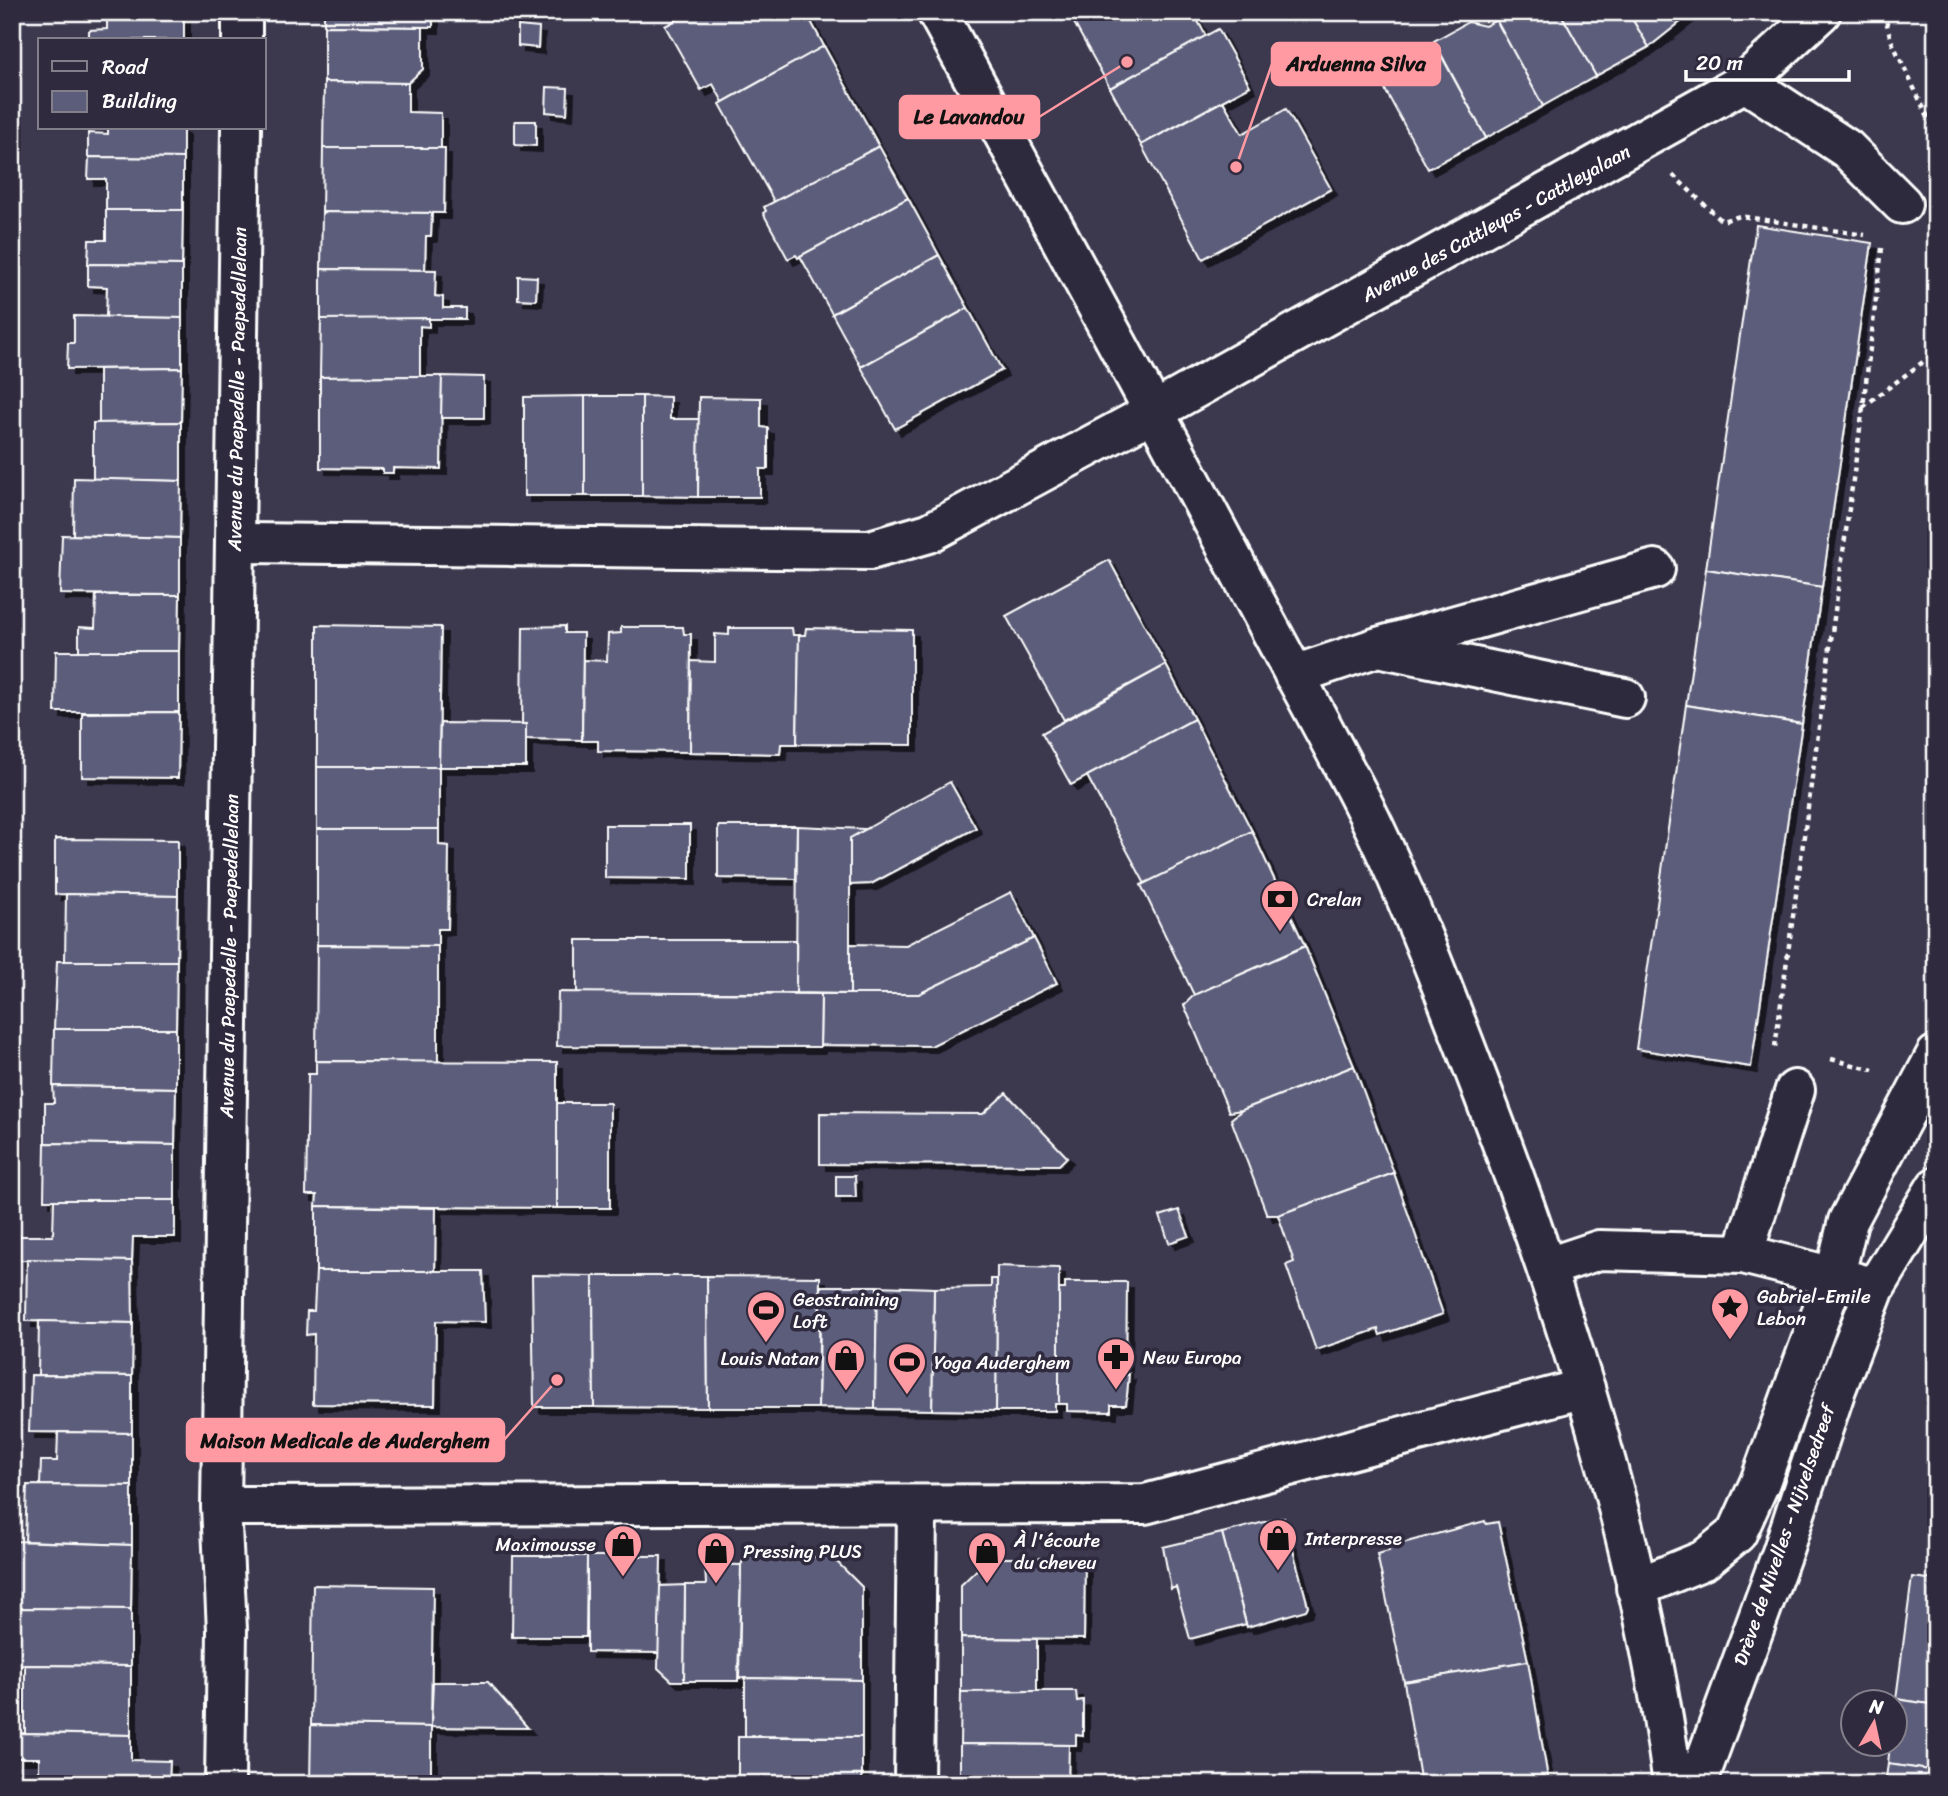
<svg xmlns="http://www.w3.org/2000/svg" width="1948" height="1796" font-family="Sriracha,sans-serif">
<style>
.building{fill:#5b5d7a;stroke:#fff;stroke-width:2;filter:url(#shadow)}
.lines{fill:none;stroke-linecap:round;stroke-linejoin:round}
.minor-casing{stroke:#fff;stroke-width:44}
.path{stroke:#fff;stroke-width:4.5;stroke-dasharray:5 5;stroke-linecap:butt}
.minor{stroke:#2f2a3d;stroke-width:38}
.labels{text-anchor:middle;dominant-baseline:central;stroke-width:7;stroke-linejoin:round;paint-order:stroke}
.street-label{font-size:19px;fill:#fff;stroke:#2f2a3d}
.poi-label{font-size:19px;fill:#fff;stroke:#2f2a3d;text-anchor:start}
.leader{fill:none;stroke:#ff9aa2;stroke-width:2.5}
.callout-dot{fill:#ff9aa2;stroke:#2f2a3d;stroke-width:2.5}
.callout{fill:#ff9aa2;stroke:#ff9aa2;stroke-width:2.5}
.callout-label{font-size:21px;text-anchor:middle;font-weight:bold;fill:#111}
</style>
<defs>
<filter id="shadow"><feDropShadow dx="6" dy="6" stdDeviation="0" flood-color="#0009"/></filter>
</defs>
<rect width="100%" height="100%" fill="#3c394f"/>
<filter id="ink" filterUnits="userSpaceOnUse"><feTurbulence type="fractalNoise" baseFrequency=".0143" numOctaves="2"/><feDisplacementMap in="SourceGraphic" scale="14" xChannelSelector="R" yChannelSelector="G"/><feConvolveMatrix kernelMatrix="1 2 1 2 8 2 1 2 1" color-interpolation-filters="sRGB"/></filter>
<g filter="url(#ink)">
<g class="building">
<polygon points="107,12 184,12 184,40 89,40 89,30 107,29"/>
<polygon points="324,12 433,12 433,27 324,26"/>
<polygon points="674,12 806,12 824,46 723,102 713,84 701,90 665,26 678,19"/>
<polygon points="1068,12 1193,12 1206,36 1110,88"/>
<polygon points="1501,12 1560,12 1596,76 1543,106 1496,20 1494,16"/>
<polygon points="1560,12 1628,12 1649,47 1596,76"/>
<polygon points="1628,12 1693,12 1649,47"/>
<polygon points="1496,20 1543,106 1486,138 1434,41 1468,22 1485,26"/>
<polygon points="324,26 423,27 423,69 408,83 324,82"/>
<polygon points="518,26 539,28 538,48 518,46"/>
<polygon points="1218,29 1250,86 1141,145 1110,88"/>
<polygon points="1435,44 1486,138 1428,169 1377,75"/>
<polygon points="824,46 879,146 775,203 720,104"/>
<polygon points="324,82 408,83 408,112 441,113 441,148 323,148"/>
<polygon points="547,87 568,88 567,114 546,112"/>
<polygon points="1223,101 1242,134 1286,109 1331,189 1203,259 1141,145"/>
<polygon points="515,121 536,121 536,146 515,145"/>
<polygon points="108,128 183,128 183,158 88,157 88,133 108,134"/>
<polygon points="879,146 908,198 798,258 796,255 788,259 763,213 766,211 764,207"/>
<polygon points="323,148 445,148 444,213 322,212"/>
<polygon points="89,157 183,158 183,210 106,210 106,179 88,179"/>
<polygon points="908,198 939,255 832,314 800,256"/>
<polygon points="106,210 183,210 182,265 88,264 89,240 106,240"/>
<polygon points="322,212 432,213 431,236 426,236 425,270 321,269"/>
<polygon points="1756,225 1872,243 1822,587 1706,569"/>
<polygon points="939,255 968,308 861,367 832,314"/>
<polygon points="88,264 182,265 182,318 106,317 107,287 88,286"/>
<polygon points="321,269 436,270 435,296 443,297 443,308 465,308 465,319 321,319"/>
<polygon points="518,276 537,277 536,300 518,299"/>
<polygon points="968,308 1002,370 895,429 861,367"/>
<polygon points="74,316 182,318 182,368 67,369 68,343 74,343"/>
<polygon points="429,318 429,327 420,326 420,376 320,377 321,319"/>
<polygon points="182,368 181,422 99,423 99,369"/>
<polygon points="420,376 442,376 441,469 393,468 393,473 383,473 383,469 320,468 320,377"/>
<polygon points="442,376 484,377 484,418 441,418"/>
<rect x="585" y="396" width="57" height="100"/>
<polygon points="585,396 585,496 524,496 524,397"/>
<polygon points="642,396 670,397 670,419 699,419 698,497 642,496"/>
<polygon points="699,397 761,398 761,427 768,428 768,469 760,469 760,497 698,497"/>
<polygon points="181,422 181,481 93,479 93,423"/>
<polygon points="74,478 181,481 180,538 73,535"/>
<polygon points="62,535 180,538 180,595 60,594"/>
<polygon points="1109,560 1166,665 1064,720 1006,616"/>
<polygon points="1706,569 1822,587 1802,724 1686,705"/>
<polygon points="96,595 180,595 179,651 79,652 79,627 95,628"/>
<polygon points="317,625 441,627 439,767 317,767"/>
<polygon points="565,626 565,633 583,633 582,740 526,739 526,724 522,725 523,627"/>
<polygon points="621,627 683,627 684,634 691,634 690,752 598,751 598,741 582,741 583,660 607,661 608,634 621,633"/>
<polygon points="729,628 792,628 793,635 799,635 797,744 781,744 780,754 690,752 691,661 715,662 715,634 729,635"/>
<polygon points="806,628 912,630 912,745 797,744 799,635 805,635"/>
<polygon points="56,651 179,651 179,712 55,712"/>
<polygon points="1166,665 1194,719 1071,785 1042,733"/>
<polygon points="1686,705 1802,724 1751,1067 1636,1049"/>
<polygon points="179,712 178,778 82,777 82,713"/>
<polygon points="1194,719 1252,831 1145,884 1087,776"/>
<polygon points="440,723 526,724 526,767 439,767"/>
<rect x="317" y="767" width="122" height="62"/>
<polygon points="950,782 976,828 871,884 849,885 850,838"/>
<polygon points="605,825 690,825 690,879 605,878"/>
<polygon points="718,826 797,826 796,879 718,878"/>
<polygon points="797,826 866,829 850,838 850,994 796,993"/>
<polygon points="317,829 439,829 439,845 449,846 448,929 438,929 438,946 317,945"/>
<polygon points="1252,831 1305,946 1194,995 1141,885"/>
<polygon points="55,839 178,840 178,896 55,894"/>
<polygon points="1011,892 1034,938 919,994 850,994 850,944 906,945"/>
<polygon points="66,894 178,896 177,961 65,961"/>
<polygon points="1034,938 1057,983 931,1046 820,1045 821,994 919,994"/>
<rect x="577" y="940" width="219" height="53"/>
<polygon points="317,945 438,946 438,1062 316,1061"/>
<polygon points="1305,946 1354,1066 1242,1110 1229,1112 1184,1005 1194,995"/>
<polygon points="57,961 177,961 176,1029 54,1029"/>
<polygon points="558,992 821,994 820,1047 557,1046"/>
<polygon points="54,1029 176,1029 176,1088 53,1086"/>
<polygon points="316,1061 557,1062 557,1208 316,1206 317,1195 306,1195 308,1074 316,1074"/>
<polygon points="1354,1066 1394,1173 1278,1215 1267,1215 1231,1119 1242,1110"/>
<polygon points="53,1086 176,1088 175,1145 45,1143 45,1103 54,1103"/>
<polygon points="1006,1093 1067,1157 1059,1165 820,1164 820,1113 983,1114"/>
<rect x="557" y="1103" width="53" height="105"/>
<polygon points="45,1143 175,1145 175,1200 44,1200"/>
<polygon points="1394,1173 1443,1314 1380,1335 1378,1329 1316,1350 1286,1265 1294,1262 1278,1215"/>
<polygon points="836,1176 855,1176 856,1197 836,1197"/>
<polygon points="54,1200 175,1200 175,1237 133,1237 132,1261 19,1260 19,1236 53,1236"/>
<polygon points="316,1206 436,1208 435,1273 316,1271"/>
<polygon points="1179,1210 1189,1236 1169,1243 1160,1216"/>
<polygon points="27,1259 132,1261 133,1323 26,1321"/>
<polygon points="997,1266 1059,1268 1059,1404 1055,1404 1055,1411 996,1411"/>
<polygon points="316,1271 483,1271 485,1322 436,1321 435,1405 313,1404 314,1334 306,1335 307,1311 314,1311"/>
<polygon points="532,1275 593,1276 594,1407 534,1407"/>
<polygon points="593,1276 707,1276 708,1408 594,1407"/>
<polygon points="707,1276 820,1277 818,1408 708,1408"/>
<polygon points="991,1279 997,1279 996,1411 932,1410 934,1288 991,1287"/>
<polygon points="1065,1282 1127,1282 1126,1375 1129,1374 1126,1405 1111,1405 1111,1412 1067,1411 1067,1404 1059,1404 1059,1289 1065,1289"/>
<polygon points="821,1286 877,1286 875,1409 818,1408"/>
<polygon points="877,1286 934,1288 932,1410 875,1409"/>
<polygon points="39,1321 133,1323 132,1376 38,1375"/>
<polygon points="31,1375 132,1376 132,1433 29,1432"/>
<polygon points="58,1432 132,1433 132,1486 40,1485 41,1461 57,1461"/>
<polygon points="27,1485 132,1486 132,1545 25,1541"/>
<polygon points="1284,1517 1308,1606 1306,1610 1247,1627 1222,1533"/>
<polygon points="1485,1521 1486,1524 1498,1522 1528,1661 1404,1682 1377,1554 1389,1551 1388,1547"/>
<polygon points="1222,1533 1246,1624 1190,1639 1176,1587 1171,1589 1163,1547"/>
<polygon points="12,1541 132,1545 131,1609 12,1608"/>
<polygon points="513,1556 587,1556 586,1637 512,1637"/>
<polygon points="587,1556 661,1556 659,1653 587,1652"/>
<polygon points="745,1556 832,1557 862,1587 862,1680 739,1678 741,1565"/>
<polygon points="989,1558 1085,1558 1084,1639 961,1638 961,1585"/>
<polygon points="705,1564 741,1565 738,1681 684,1681 685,1585 706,1585"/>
<polygon points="1912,1577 1936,1580 1936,1705 1896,1699"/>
<polygon points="313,1585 433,1587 431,1727 311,1725"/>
<polygon points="685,1585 684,1681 672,1681 658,1668 660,1586"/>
<polygon points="12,1608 131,1609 131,1666 12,1665"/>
<polygon points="961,1638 1037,1639 1037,1691 961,1692"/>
<polygon points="1528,1661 1549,1784 1421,1784 1404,1682"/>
<polygon points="25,1665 131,1666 131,1735 25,1733"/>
<polygon points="745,1678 862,1680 862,1737 745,1736"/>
<polygon points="433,1682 488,1682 528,1728 431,1727"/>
<polygon points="1037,1691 1076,1691 1077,1701 1083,1700 1083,1736 1076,1735 1076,1745 960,1744 961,1692"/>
<polygon points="1896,1699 1936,1705 1936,1771 1888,1764 1890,1744 1896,1744"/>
<polygon points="311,1725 431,1727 431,1784 310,1784"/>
<polygon points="12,1733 131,1735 131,1760 170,1761 169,1784 39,1784 39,1758 12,1758"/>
<rect x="738" y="1737" width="124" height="47"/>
<polygon points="960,1744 1069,1745 1068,1784 960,1784"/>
<polygon points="1888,1764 1936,1771 1936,1784 1885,1784"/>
</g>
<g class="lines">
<defs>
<g id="minor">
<path d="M937,12c107,196 214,392 318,589 35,66 71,131 105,197 48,96 85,196 123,295 85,223 158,454 190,691"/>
<polyline points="242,40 242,12"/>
<polyline points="1745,82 1847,149 1902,204"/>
<polyline points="235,543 870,550 929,533 1155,411 1745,82 1821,12"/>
<polyline points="1387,649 1625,698"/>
<polyline points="1294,675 1378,647 1655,569"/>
<polyline points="1743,1254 1795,1090"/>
<polyline points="1548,1267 1599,1250 1743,1254 1858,1283"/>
<polyline points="221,1506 1145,1504 1585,1388"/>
<polyline points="1636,1588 1704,1560 1737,1533 1760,1482 1835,1275 1848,1221 1936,1055"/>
<polyline points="225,1784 227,1630 221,1506 241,128"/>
<polyline points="914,1784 917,1507"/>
<polyline points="1697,1784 1783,1550 1836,1389 1875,1288 1936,1187"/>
</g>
</defs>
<use href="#minor" class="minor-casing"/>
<g class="path">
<polyline points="1884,12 1891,40 1936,134"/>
<polyline points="1673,175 1722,221 1740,216 1865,235"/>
<polyline points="1882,248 1863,407 1936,352"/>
<polyline points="1775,1047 1863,407"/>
<polyline points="1831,1059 1873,1070"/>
</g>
<use href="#minor" class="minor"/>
</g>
</g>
<defs>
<symbol id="bank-pin" viewBox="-11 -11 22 30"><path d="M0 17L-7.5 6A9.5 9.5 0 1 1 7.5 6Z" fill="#ff9aa2" stroke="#2f2a3d"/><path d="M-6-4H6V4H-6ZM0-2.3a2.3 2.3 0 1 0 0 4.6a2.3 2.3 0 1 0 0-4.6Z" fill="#111"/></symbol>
<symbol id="sight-pin" viewBox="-11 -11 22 30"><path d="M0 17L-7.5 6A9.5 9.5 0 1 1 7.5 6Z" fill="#ff9aa2" stroke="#2f2a3d"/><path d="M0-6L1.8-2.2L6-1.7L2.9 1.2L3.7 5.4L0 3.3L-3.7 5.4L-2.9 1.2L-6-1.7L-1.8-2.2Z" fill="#111"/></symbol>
<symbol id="stadium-pin" viewBox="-11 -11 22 30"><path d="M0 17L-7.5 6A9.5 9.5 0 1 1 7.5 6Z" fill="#ff9aa2" stroke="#2f2a3d"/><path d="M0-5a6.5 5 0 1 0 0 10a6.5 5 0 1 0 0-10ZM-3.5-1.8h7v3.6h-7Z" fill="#111"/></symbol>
<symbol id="pharmacy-pin" viewBox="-11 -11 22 30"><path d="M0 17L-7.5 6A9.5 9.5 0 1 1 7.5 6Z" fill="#ff9aa2" stroke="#2f2a3d"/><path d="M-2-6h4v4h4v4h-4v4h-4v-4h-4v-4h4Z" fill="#111"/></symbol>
<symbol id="shop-pin" viewBox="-11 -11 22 30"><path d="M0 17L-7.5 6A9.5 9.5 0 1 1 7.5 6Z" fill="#ff9aa2" stroke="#2f2a3d"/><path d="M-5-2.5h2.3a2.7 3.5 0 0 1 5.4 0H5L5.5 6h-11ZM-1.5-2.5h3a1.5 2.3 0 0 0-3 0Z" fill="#111"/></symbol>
</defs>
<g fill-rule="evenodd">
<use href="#bank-pin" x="1258" y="877" width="44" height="60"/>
<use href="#sight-pin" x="1708" y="1285" width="44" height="60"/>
<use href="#stadium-pin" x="744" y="1288" width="44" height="60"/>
<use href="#pharmacy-pin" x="1094" y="1335" width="44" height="60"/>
<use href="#shop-pin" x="824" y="1336" width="44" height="60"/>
<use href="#stadium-pin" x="885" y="1340" width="44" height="60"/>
<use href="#shop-pin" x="1256" y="1516" width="44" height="60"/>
<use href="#shop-pin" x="601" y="1522" width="44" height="60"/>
<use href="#shop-pin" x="694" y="1529" width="44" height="60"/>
<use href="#shop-pin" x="965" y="1529" width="44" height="60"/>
</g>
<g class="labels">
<g class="street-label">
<text transform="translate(1496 223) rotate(-29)">Avenue des Cattleyas - Cattleyalaan</text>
<text transform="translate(237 389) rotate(-89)">Avenue du Paepedelle - Paepedellelaan</text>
<text transform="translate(229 956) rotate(-89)">Avenue du Paepedelle - Paepedellelaan</text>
<text transform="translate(1784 1535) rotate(-71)">Drève de Nivelles - Nijvelsedreef</text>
</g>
<g class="poi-label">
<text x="1307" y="899">Crelan</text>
<text x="1757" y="1296">Gabriel-Emile<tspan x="1757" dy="22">Lebon</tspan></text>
<text x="793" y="1299">Geostraining<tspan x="793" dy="22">Loft</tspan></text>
<text x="1143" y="1357">New Europa</text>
<text x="819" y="1358" text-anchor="end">Louis Natan</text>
<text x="934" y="1362">Yoga Auderghem</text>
<text x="1305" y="1538">Interpresse</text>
<text x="1014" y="1540">À l'écoute<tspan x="1014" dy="22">du cheveu</tspan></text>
<text x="596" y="1544" text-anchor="end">Maximousse</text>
<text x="743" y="1551">Pressing PLUS</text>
</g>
</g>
<path class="leader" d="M1236 167L1272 64M1127 62L1039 117M557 1380L504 1440"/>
<g class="callout-dot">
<circle cx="1236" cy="167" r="7"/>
<circle cx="1127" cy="62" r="7"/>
<circle cx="557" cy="1380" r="7"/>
</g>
<g class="callout">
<rect x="1272" y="43" width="168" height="42" rx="7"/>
<rect x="900" y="96" width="139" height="42" rx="7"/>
<rect x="187" y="1419" width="317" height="42" rx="7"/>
</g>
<g class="callout-label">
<text x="1356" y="71">Arduenna Silva</text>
<text x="969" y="124">Le Lavandou</text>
<text x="345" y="1448">Maison Medicale de Auderghem</text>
</g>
<rect width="1948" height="1796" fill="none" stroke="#2f2a3d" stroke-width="42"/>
<rect x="21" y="21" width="1906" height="1754" fill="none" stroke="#fff" stroke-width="2.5" filter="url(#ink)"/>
<rect x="38" y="38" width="228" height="91" fill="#2f2a3d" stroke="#827f8b" stroke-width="2"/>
<rect x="52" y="61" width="35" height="10" fill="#2f2a3d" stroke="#827f8b" stroke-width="2"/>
<text x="102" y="74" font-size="21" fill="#ffffff">Road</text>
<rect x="52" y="91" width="35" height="21" fill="#5b5d7a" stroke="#827f8b" stroke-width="2"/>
<text x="102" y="108" font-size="21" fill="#ffffff">Building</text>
<g transform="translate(1874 1723) rotate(9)"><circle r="33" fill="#2f2a3d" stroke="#827f8b" stroke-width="2"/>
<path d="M0-5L12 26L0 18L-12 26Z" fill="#ff9aa2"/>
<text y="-10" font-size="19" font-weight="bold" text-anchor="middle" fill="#ffffff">N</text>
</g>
<path d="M1686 70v10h163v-10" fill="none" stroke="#ffffff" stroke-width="3.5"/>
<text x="1696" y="70" font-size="21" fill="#ffffff" stroke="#2f2a3d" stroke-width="5" paint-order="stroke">20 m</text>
</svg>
